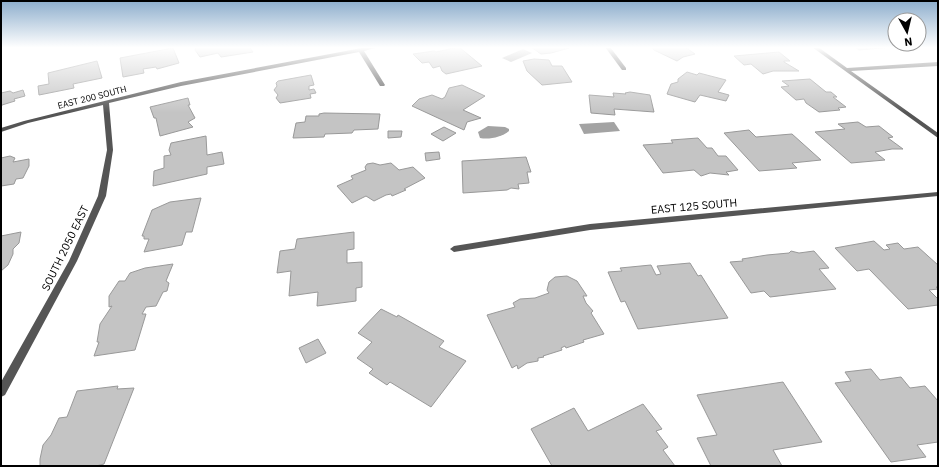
<svg xmlns="http://www.w3.org/2000/svg" width="939" height="467" font-family="'IBM Plex Sans',sans-serif">
<style>
.water{fill:#a3a3a3}
.building{fill:#c4c4c4;stroke:#999}
.lines{fill:none;stroke-linecap:round;stroke-linejoin:round}
.street{fill:#555;fill-rule:evenodd}
.labels{text-anchor:middle;dominant-baseline:central;stroke-width:3;stroke-linejoin:round;paint-order:stroke}
.far-street-label{font-size:9px;fill:#000;stroke:#fff}
.street-label{font-size:11px;fill:#000;stroke:#fff}
</style>
<rect width="100%" height="100%" fill="#fff"/>
<g class="water">
<polygon points="523,49 532,53 511,62 502,58"/>
<polygon points="614,122 620,131 584,134 579,124"/>
<path d="M488,126l17,1 4,2v2c-7,6 -20,9 -29,7l-2,-6z"/>
</g>
<g class="building">
<polygon points="196,47 249,47 253,52 221,57 218,53 200,57 195,50"/>
<polygon points="459,47 482,66 446,74 442,71 440,66 433,68 429,62 422,63 413,54 434,51 436,52"/>
<polygon points="531,47 569,47 569,48 551,53 541,54"/>
<polygon points="652,47 685,47 695,54 683,57 677,61 654,50"/>
<polygon points="855,47 892,47 859,50"/>
<polygon points="173,48 179,63 157,69 156,67 143,69 144,73 123,77 120,58"/>
<polygon points="779,52 790,61 784,61 784,62 799,71 773,71 763,74 751,64 744,65 734,56"/>
<polygon points="534,59 549,60 552,66 562,66 572,82 542,85 527,71 523,61"/>
<polygon points="97,61 102,78 73,84 74,88 39,95 38,86 49,84 48,73"/>
<polygon points="687,72 697,75 699,73 726,80 718,92 729,95 726,101 700,95 695,102 667,94 671,84 678,82 678,79"/>
<polygon points="311,75 314,85 309,86 309,90 314,89 316,93 310,94 311,98 280,103 276,98 278,95 274,90 277,86 276,83 278,81"/>
<polygon points="810,79 826,92 831,92 837,97 833,97 846,107 838,108 840,110 819,112 806,103 804,99 796,100 781,87 789,86 782,81"/>
<polygon points="462,85 485,96 463,110 481,118 467,122 464,130 412,106 419,99 432,95 442,99 445,97 449,88"/>
<polygon points="23,90 25,96 14,99 15,101 2,105 1,107 1,93 10,91 13,93"/>
<polygon points="630,92 650,95 654,112 614,109 615,115 591,113 589,95 614,97 613,93 626,94 625,93"/>
<polygon points="188,98 190,105 188,105 195,118 188,122 193,127 160,136 156,118 154,118 150,107"/>
<polygon points="324,113 380,114 378,129 354,130 352,133 325,134 324,137 293,138 296,123 305,122 306,116 319,116 319,114"/>
<polygon points="858,122 866,127 879,126 893,137 888,138 903,149 892,149 875,152 885,160 851,163 815,132 845,129 838,124"/>
<polygon points="444,127 456,133 443,141 431,134"/>
<polygon points="749,130 756,137 792,134 821,160 792,163 797,168 759,171 724,133"/>
<polygon points="388,131 402,131 401,137 388,138"/>
<polygon points="206,136 207,155 222,152 224,164 207,167 207,174 153,186 154,171 164,168 164,156 171,155 169,150 171,143"/>
<polygon points="698,138 707,148 712,148 718,156 726,156 738,170 726,172 729,175 710,173 701,176 694,170 663,173 643,145 673,143 671,140"/>
<polygon points="439,152 440,159 426,161 425,153"/>
<polygon points="10,156 15,158 13,162 29,159 29,166 23,178 16,179 14,184 1,186 1,158"/>
<polygon points="526,157 531,172 527,172 529,183 518,184 519,189 511,188 507,190 463,193 462,161"/>
<polygon points="373,163 380,165 391,163 399,170 413,167 425,178 404,189 406,190 392,196 391,194 386,195 374,201 366,196 352,203 337,186 353,179 351,176 366,170 365,167 367,164"/>
<polygon points="201,198 192,232 186,232 182,245 144,252 149,239 144,239 144,236 142,236 152,210 170,202"/>
<polygon points="21,232 19,243 13,249 13,254 8,265 1,271 1,236"/>
<polygon points="354,232 354,249 347,250 347,263 362,262 362,287 356,288 356,301 317,306 318,292 289,296 291,271 277,273 280,251 295,249 297,239"/>
<polygon points="874,241 884,250 890,249 886,245 898,243 904,249 918,247 938,265 938,287 936,287 938,289 929,290 938,299 938,305 908,309 869,269 857,271 835,248"/>
<polygon points="791,251 799,253 814,251 829,268 819,269 836,289 770,297 764,291 751,293 730,262 743,261 742,259 767,255 789,253"/>
<polygon points="690,263 698,276 701,275 728,318 638,329 625,301 621,302 608,272 622,271 620,268 651,265 656,275 661,274 657,266"/>
<polygon points="173,264 166,281 169,283 167,291 163,292 156,306 146,307 142,314 146,314 135,350 94,356 99,342 97,342 100,324 112,306 109,307 109,296 119,281 125,281 130,273 145,268"/>
<polygon points="567,276 577,281 587,296 583,296 586,303 593,311 591,313 604,334 583,340 584,342 566,348 565,346 561,348 562,350 543,356 544,357 538,358 538,361 527,363 518,369 517,365 512,368 487,315 515,307 513,303 520,299 535,298 549,293 547,290 549,282 555,277"/>
<polygon points="381,309 397,317 398,315 444,341 439,347 466,361 431,407 390,382 387,385 369,373 373,369 357,358 372,342 358,333"/>
<polygon points="318,339 326,353 306,363 299,348"/>
<polygon points="871,369 880,380 901,377 910,388 925,386 938,401 938,442 917,445 926,457 891,462 835,383 851,381 845,372"/>
<polygon points="783,382 822,442 773,450 782,466 711,466 697,438 717,435 697,395"/>
<polygon points="118,386 117,389 134,388 104,464 96,466 40,466 40,459 43,445 51,435 59,418 67,417 77,391"/>
<polygon points="643,404 662,429 656,431 668,447 663,450 675,466 552,466 531,429 574,408 588,431"/>
</g>
<g class="lines">
<g class="street">
<polygon points="367,47 378,47 364,51 385,85 384,86 380,86 359,52 181,86 109,103 113,150 106,196 77,261 5,395 1,397 1,382 69,261 98,196 107,150 103,105 28,123 1,132 1,128 24,121 181,82"/>
<polygon points="605,47 610,47 626,68 626,70 622,70"/>
<polygon points="812,47 818,47 847,68 938,62 938,66 851,71 938,133 938,138"/>
<polygon points="938,192 938,196 590,230 454,252 450,249 454,246 590,224"/>
</g>
</g>
<linearGradient id="sky" x2="0" y2="1"><stop stop-color="#8cadcc"/><stop offset="0.42" stop-color="#fff"/><stop offset="1" stop-color="#fff" stop-opacity="0"/></linearGradient>
<rect width="939" height="113" fill="url(#sky)"/>
<g class="labels">
<g class="far-street-label">
<text transform="translate(92 97) rotate(-14)">EAST 200 SOUTH</text>
</g>
<g class="street-label">
<text transform="translate(694 206) rotate(-5)">EAST 125 SOUTH</text>
<text transform="translate(65 248) rotate(-64)">SOUTH 2050 EAST</text>
</g>
</g>
<rect width="939" height="467" fill="none" stroke="#000000" stroke-width="4"/>
<g transform="translate(907 32) rotate(172)"><circle r="19" fill="#ffffff" stroke="#999999"/>
<path d="M0-3L7 15L0 10L-7 15Z" fill="#000000"/>
<text y="-6" font-size="11" font-weight="bold" text-anchor="middle" fill="#000000">N</text>
</g>
</svg>
